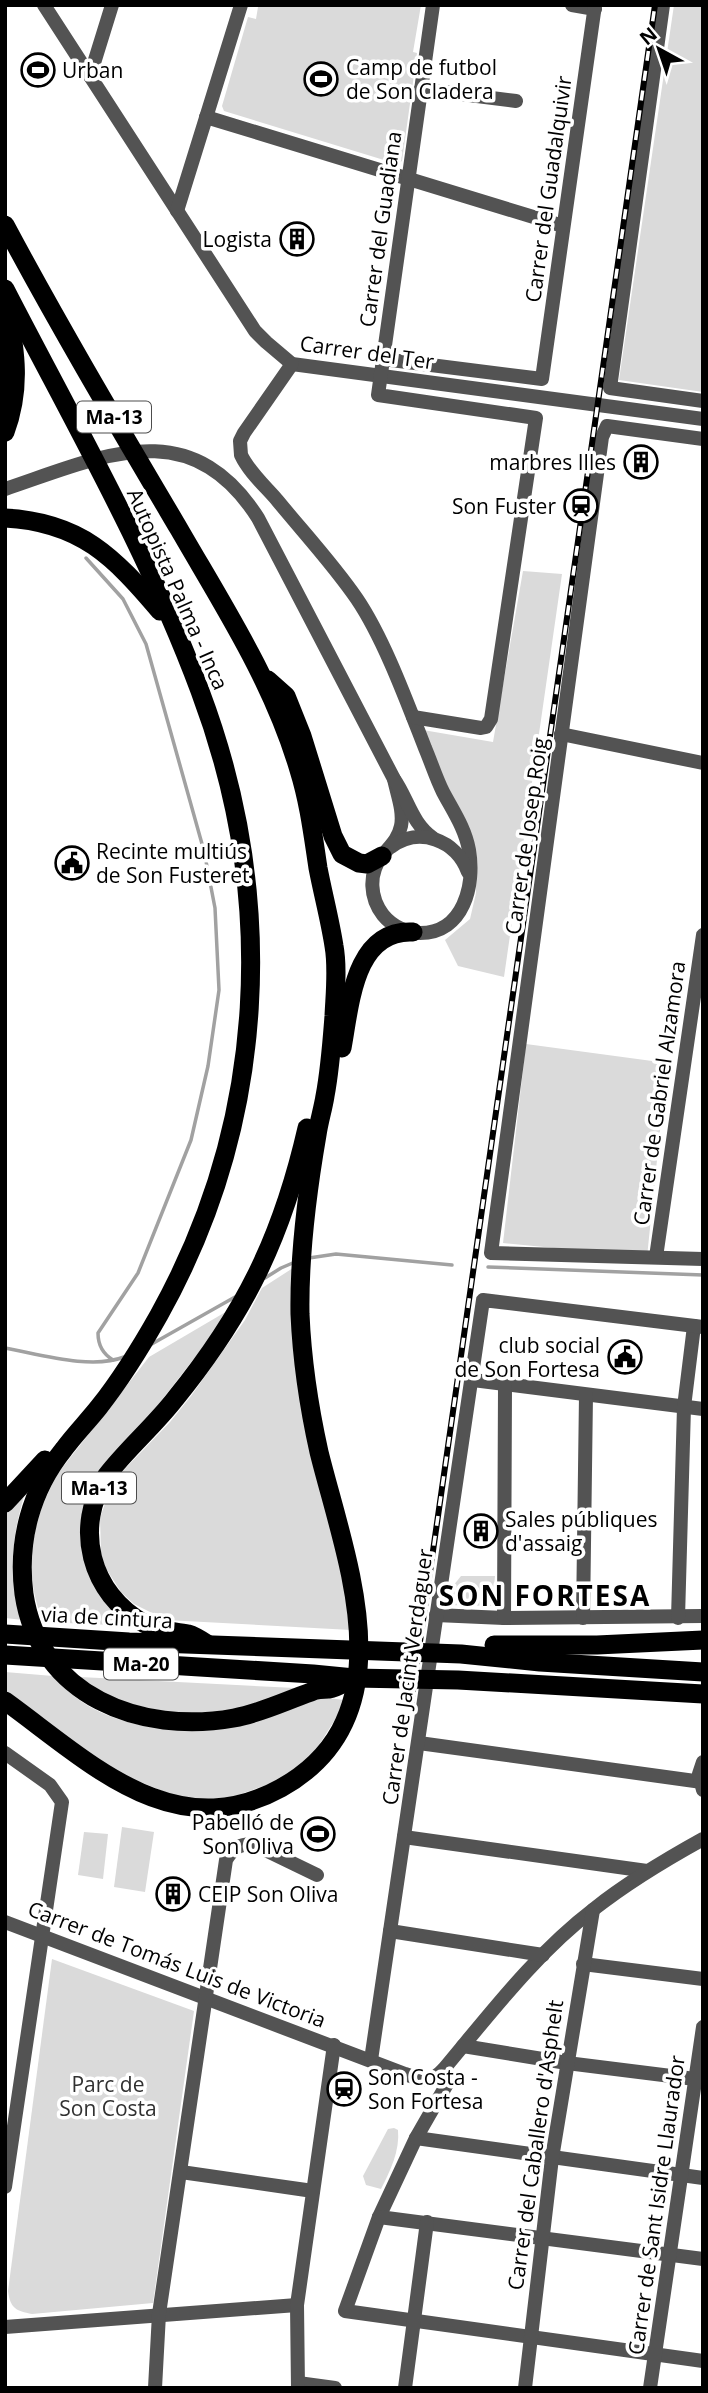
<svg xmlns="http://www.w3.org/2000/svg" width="708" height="2393" font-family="'Open Sans',sans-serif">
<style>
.green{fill:#dadada}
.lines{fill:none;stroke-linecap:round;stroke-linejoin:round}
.stream{stroke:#a1a1a1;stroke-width:3.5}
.minor{stroke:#535353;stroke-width:14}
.highway{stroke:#000;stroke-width:19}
.rail-casing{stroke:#000;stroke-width:6}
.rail{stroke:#fff;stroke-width:3.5;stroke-dasharray:10;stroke-linecap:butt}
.labels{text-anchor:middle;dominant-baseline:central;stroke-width:7;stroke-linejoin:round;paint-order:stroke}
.shield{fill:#fff;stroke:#4c4c4c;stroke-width:2}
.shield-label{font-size:19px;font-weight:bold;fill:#000}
.poi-label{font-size:21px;fill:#000;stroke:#fff;text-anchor:start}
.street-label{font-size:21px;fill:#000;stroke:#fff}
.park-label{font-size:21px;fill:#313131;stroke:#fff}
.district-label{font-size:28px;font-weight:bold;letter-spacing:2px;fill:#000;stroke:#fff}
</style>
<rect width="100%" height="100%" fill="#fff"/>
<g class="green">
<polygon points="256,5 421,5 413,52 417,53 402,161 397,164 224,111 222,106 248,17 256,19 258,7"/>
<polygon points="674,5 703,5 703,392 619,380"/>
<polygon points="523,571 562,574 504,977 458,966 445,940 470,919 476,893 472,843 423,730 493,742"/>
<polygon points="526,1044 667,1063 647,1257 503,1243"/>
<polygon points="293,1268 351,1630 166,1620 134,1604 121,1592 105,1567 101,1552 100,1518 110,1489 118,1476 170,1422 191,1396 245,1320 262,1288"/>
<path d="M229,1310l-8,14 -134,172 -5,25 53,105 -92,-4c-21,-52 -12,-102 16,-150l90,-115z"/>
<path d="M24,1496c-14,49 -14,75 -1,124l-18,-2v-104z"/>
<polygon points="461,1576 495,1576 492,1606 448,1605 449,1591"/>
<path d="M5,1672l48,4c28,33 65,47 107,52l160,-31 24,3 -3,10 -27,43 -33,27 -55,19h-44l-73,-30 -104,-76z"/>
<polygon points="80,1677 295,1688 246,1709 178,1714 116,1701"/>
<polygon points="122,1827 154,1832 145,1892 114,1887"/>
<polygon points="84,1832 108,1834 103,1879 78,1875"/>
<path d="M52,1959l142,52 -41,292 -121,11c-16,-3 -22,-6 -24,-23z"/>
<path d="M394,2128l4,2c2,21 -8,41 -17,59l-15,-4 -3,-9 25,-47z"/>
</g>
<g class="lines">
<g class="stream">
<path d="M86,558l37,41 23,45 58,207 11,57 4,82 -11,76 -17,74 -53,133 -40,60c0,12 5,21 15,27"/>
<polyline points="309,1258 336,1254 452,1265"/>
<polyline points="488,1267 703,1275"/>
<polyline points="265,1278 281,1268 295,1262"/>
<polyline points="150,1345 235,1297"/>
<path d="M5,1348c34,6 86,22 119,9"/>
</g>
<g class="minor">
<polyline points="44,5 255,331 266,342 292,364 703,419"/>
<polyline points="572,5 595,9"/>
<polyline points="663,5 610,388 703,401"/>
<polyline points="90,76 112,5"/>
<polyline points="421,89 516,101"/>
<polyline points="206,117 563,226"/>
<polyline points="177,211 241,5"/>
<polyline points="383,359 542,379 595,5"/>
<path d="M292,364l-48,69 -4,8 1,14c8,17 24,31 36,45 27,33 56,64 80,99 27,40 50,103 68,149 6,14 11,30 18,44 10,19 22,36 26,58 6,35 -5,83 -49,83 -14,0 -28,-7 -37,-18 -13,-17 -15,-41 -1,-59 8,-10 16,-16 19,-30 3,-15 -4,-32 -7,-47"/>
<polyline points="703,439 607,426 602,437 491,1253 703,1259"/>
<path d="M5,489c96,-32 185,-78 253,29l136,261c14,20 18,45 39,59"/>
<polyline points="413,717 481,728 486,727 491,719 536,418 378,395 433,5"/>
<polyline points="561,734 703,763"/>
<path d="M391,847c28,-21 65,-7 77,25"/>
<polyline points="656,1257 703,935"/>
<polyline points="473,1380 703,1409"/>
<polyline points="436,1615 504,1618 703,1616"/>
<polyline points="504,1618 505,1386"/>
<polyline points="583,1618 586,1395"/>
<polyline points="678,1618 684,1407 694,1326"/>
<polyline points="419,1743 702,1782"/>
<polyline points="5,1753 50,1785 62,1802 5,2187"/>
<polyline points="703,1790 699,1774 703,1762"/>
<polyline points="404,1837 647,1871"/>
<path d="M5,1922l400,152c18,6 23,11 38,-4 47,-56 92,-116 151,-161 34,-27 71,-49 109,-70"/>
<polyline points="390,1931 543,1955"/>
<polyline points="583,1964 703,1979"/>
<polyline points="463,2046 567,2063 695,2079"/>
<polyline points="371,2060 483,1300 703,1327"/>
<polyline points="443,2070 447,2084 416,2138 379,2217 345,2311 703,2361"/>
<polyline points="416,2138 703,2178"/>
<polyline points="181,2172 313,2191"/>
<polyline points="379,2217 703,2259"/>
<polyline points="5,2327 297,2305"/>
<polyline points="298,2383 335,2388"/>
<path d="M155,2388l4,-74 67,-454c7,-12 13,-16 27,-16l64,31"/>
<polyline points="298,2388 297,2305 334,2045"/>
<polyline points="405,2388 427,2222"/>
<polyline points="525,2388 552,2158 593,1910"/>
<polyline points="650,2388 703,2027"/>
</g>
<g class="highway">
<path d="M5,225c55,103 115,204 174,304 45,78 94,153 120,241 10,32 14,65 19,98 5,26 12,52 16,78 4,22 1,48 0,70 -2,26 -4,54 -9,80 -2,13 -6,25 -8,39 -10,58 -18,119 -17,179 2,46 9,93 19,138 27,109 91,264 -38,336 -108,60 -194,-28 -276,-87"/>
<path d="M5,289c68,132 143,262 195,402 78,207 67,430 -41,624 -18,32 -37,63 -60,92 -11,14 -24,27 -35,42 -33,41 -47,92 -40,145 15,102 117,141 210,124 27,-5 51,-17 77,-26 6,-3 12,-3 18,-3 8,-1 17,-7 25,-11"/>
<path d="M5,432c16,-42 11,-81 2,-124"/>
<path d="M5,518c76,4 109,39 155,93"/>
<polyline points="268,680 286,696 302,736 333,836 342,854 359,863 367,864 382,856"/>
<path d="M342,1048c8,-43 12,-119 71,-116"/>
<polyline points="5,1503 45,1460"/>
<polyline points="5,1634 129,1642 461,1654 540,1662 703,1672"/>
<path d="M207,1644c-6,-4 -12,-8 -19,-10 -14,-3 -30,-3 -43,-10 -55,-30 -72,-97 -38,-149 21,-27 47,-49 68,-76 70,-86 107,-162 132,-271"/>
<polyline points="494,1645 597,1645 703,1640"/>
<polyline points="5,1655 313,1674 354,1678 458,1680 703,1694"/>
</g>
<defs>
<polyline id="rail" points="411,1704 655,5"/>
</defs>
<use href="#rail" class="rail-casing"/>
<use href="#rail" class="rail"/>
</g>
<defs>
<symbol id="stadium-ring" viewBox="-11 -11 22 22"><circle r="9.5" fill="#fff" stroke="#000" stroke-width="1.5"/><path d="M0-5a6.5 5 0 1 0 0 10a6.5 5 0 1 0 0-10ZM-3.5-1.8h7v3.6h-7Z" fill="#000"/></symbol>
<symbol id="building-ring" viewBox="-11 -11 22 22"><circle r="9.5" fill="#fff" stroke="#000" stroke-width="1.5"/><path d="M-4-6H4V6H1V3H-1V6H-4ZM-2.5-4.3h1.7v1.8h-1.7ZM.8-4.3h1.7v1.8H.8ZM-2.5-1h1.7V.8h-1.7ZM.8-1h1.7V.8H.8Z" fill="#000"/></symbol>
<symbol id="station-ring" viewBox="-11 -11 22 22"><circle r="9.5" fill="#fff" stroke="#000" stroke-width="1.5"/><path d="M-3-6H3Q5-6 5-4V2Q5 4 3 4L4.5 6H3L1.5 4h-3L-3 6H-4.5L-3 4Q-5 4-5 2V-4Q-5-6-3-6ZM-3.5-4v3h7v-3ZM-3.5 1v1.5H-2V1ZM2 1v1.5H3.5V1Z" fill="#000"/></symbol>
<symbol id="civic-ring" viewBox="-11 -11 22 22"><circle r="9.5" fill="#fff" stroke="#000" stroke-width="1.5"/><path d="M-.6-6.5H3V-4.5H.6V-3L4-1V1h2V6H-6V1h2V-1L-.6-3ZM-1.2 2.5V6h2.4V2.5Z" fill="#000"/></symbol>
</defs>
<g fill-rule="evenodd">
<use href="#stadium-ring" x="19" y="51" width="38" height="38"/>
<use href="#stadium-ring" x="302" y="60" width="38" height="38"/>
<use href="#building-ring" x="278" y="220" width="38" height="38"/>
<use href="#building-ring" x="622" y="443" width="38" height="38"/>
<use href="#station-ring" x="562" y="487" width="38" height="38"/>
<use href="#civic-ring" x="53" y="844" width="38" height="38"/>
<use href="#civic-ring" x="606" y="1338" width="38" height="38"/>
<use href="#building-ring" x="462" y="1512" width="38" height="38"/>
<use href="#stadium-ring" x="299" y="1815" width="38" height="38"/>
<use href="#building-ring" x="154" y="1875" width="38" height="38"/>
<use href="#station-ring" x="325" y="2070" width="38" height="38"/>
</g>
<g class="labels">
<g class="shield">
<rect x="77" y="401.5" width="74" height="31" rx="5"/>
<rect x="62" y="1472.5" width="74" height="31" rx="5"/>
<rect x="104" y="1648.5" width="74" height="31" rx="5"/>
</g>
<g class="shield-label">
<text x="114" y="417">Ma-13</text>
<text x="99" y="1488">Ma-13</text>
<text x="141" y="1664">Ma-20</text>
</g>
<g class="poi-label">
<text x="346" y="67">Camp de futbol<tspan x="346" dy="24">de Son Cladera</tspan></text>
<text x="62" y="70">Urban</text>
<text x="272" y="239" text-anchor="end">Logista</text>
<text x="616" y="462" text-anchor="end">marbres Illes</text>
<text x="556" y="506" text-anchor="end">Son Fuster</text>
<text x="96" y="851">Recinte multiús<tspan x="96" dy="24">de Son Fusteret</tspan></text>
<text x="600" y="1345" text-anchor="end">club social<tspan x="600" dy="24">de Son Fortesa</tspan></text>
<text x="505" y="1519">Sales públiques<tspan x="505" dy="24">d'assaig</tspan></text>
<text x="294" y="1822" text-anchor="end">Pabelló de<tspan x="294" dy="24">Son Oliva</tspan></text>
<text x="198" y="1894">CEIP Son Oliva</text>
<text x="368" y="2077">Son Costa -<tspan x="368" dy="24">Son Fortesa</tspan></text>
</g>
<g class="street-label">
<text transform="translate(548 189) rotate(-82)">Carrer del Guadalquivir</text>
<text transform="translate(380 229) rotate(-82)">Carrer del Guadiana</text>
<text transform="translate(367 352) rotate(8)">Carrer del Ter</text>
<text transform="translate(178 589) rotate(66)">Autopista Palma - Inca</text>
<text transform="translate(526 836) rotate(-82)">Carrer de Josep Roig</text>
<text transform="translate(659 1093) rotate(-82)">Carrer de Gabriel Alzamora</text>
<text transform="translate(107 1617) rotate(3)">via de cintura</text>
<text transform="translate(407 1677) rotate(-82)">Carrer de Jacint Verdaguer</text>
<text transform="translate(177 1964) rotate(21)">Carrer de Tomás Luis de Victoria</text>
<text transform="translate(535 2145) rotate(-82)">Carrer del Caballero d'Asphelt</text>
<text transform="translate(656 2205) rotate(-82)">Carrer de Sant Isidre Llaurador</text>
</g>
<g class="park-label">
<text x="108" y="2084">Parc de<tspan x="108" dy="24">Son Costa</tspan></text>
</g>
<g class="district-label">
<text x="545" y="1595">SON FORTESA</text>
</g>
</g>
<rect width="708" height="2393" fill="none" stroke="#000000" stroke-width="14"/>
<g transform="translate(659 49) rotate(320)" stroke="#ffffff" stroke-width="5" paint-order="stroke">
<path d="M0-5L12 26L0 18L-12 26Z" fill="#000000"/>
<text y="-10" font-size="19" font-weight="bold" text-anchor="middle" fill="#000000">N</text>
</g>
</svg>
